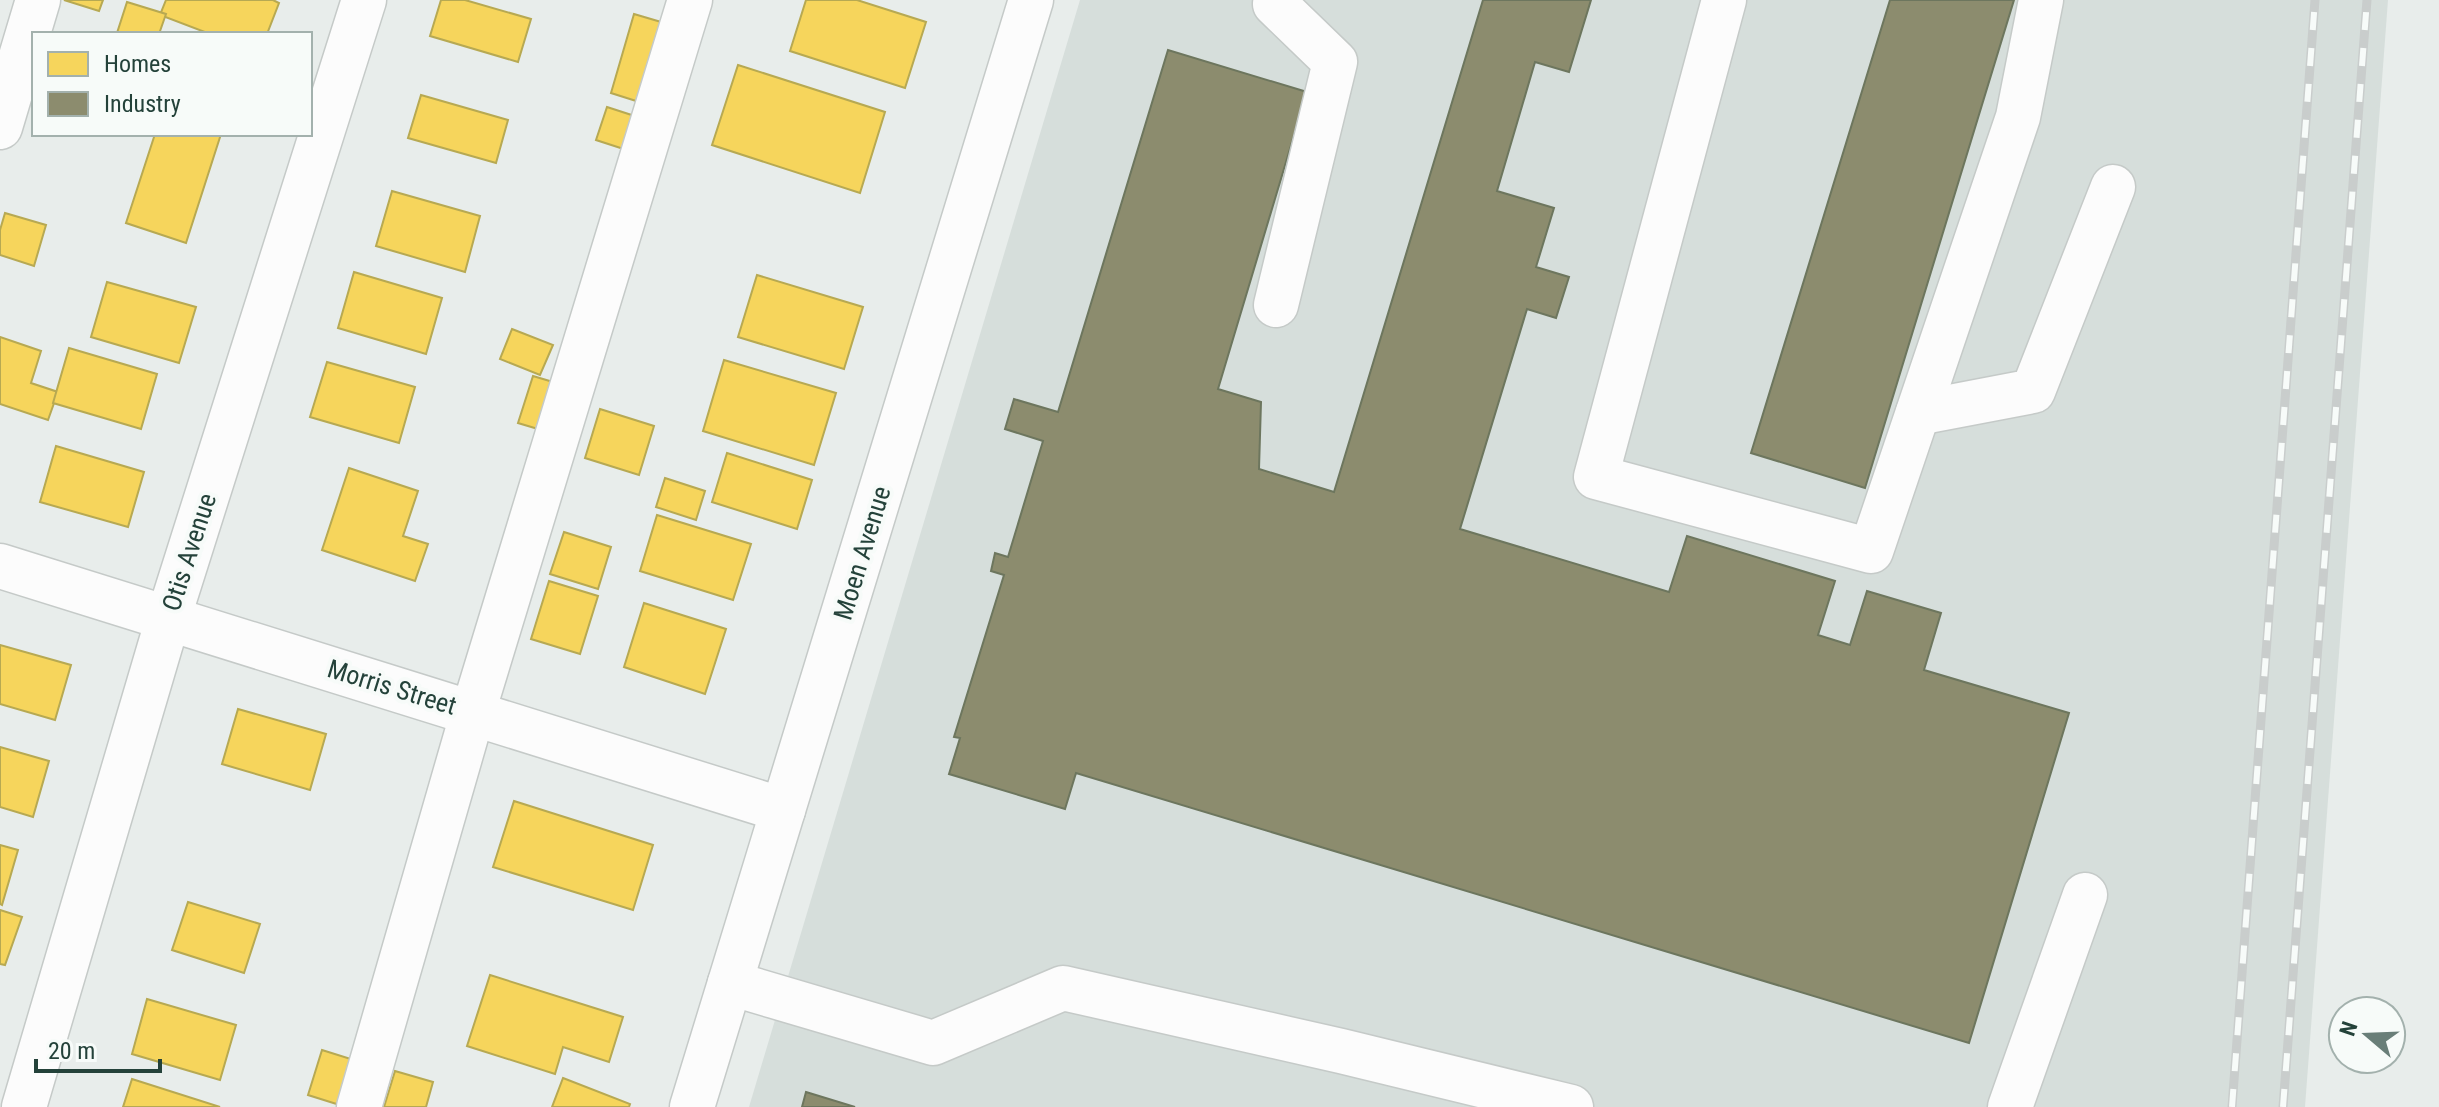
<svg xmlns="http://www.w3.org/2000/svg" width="2439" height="1107" font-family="'Roboto Condensed',sans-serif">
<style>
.built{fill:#d6dedb}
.homes{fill:#f6d55c;stroke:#b7a952;stroke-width:2}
.industry{fill:#8c8c6e;stroke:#6d765e;stroke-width:2}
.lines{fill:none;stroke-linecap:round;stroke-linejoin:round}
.minor-casing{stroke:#c5cac8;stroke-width:47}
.minor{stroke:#fcfcfc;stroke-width:44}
.rail-casing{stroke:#c9cdcc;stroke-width:9}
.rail{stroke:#f7fbf9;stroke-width:6;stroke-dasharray:18;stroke-linecap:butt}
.labels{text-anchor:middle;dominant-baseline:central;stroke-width:8;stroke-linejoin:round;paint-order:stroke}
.street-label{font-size:26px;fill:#24423a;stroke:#f7fbf9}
</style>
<rect width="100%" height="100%" fill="#e8edeb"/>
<polygon class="built" points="1080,0 2388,0 2305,1107 749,1107"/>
<g class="homes">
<polygon points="64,0 103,0 99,11"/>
<polygon points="166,0 273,0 279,3 267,34 210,34 160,15"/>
<polygon points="441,0 465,0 531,19 518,62 430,36"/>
<polygon points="806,0 857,0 926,22 905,88 790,51"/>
<polygon points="127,2 166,14 159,34 117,33"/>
<polygon points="634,14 678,27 655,107 611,93"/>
<polygon points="738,65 885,112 860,193 712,145"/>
<polygon points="421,95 508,120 496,163 408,138"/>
<polygon points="607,107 650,121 639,154 596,140"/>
<polygon points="155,134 221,134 186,243 126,223"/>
<polygon points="392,191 480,216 465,272 376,246"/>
<polygon points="5,213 46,225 34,266 0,255 0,230"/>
<polygon points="354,272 442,298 426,354 338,328"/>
<polygon points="757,275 863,307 844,369 738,337"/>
<polygon points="107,282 196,307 179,363 91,337"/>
<polygon points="512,329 553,345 540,375 500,359"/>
<polygon points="0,337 41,351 31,383 58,392 48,420 0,404"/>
<polygon points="69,348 157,374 141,429 53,403"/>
<polygon points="724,360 836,393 814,465 703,431"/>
<polygon points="327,362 415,387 399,443 310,417"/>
<polygon points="533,376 573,388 558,435 518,423"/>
<polygon points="600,409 654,426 639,475 585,458"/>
<polygon points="56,446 144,472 128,527 40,502"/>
<polygon points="727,453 812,480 797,529 712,502"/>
<polygon points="349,468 418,491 403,536 428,544 415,581 322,550"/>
<polygon points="665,478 705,491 696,520 656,507"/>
<polygon points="657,515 751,544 733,600 640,571"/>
<polygon points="564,532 611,547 598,589 550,574"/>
<polygon points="549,581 598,596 580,654 531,639"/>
<polygon points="644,603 726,629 705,694 624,667"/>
<polygon points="0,645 71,665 55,720 0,704"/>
<polygon points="238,709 326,734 310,790 222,764"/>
<polygon points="0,747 49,761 33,817 0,807"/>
<polygon points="514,801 653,845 633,910 493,867"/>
<polygon points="0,845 18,850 2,905 0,904"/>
<polygon points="188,902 260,924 244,973 172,950"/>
<polygon points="0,910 22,917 5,965 0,964"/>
<polygon points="490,975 623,1017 609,1062 563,1047 555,1074 467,1046"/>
<polygon points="147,999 236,1025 220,1080 132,1054"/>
<polygon points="322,1050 370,1065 346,1107 308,1095"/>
<polygon points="395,1071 433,1082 426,1107 384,1107"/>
<polygon points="563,1078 630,1104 629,1107 552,1107"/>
<polygon points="132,1079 220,1107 123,1107"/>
</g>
<g class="industry">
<polygon points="1483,0 1591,0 1569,72 1535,62 1497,191 1554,208 1536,267 1569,277 1556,318 1527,309 1460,529 1669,592 1687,536 1835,581 1818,635 1850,645 1867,591 1941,613 1924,670 2069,713 1969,1043 1076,773 1065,809 949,774 960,738 954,737 1004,575 991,571 995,553 1008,557 1043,441 1005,429 1014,399 1058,412 1168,50 1307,92 1218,389 1261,402 1259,469 1334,492"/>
<polygon points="1890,0 2014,0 1865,488 1751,453"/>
<polygon points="806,1092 855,1107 802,1107"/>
</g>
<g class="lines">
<defs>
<g id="minor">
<polyline points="1724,0 1596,477 1871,551 2018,117 2041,0"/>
<polyline points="0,127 38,0"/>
<polyline points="1276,305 1335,62 1275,4 1277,0"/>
<polyline points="1918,413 2033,391 2113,187"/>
<polyline points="0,566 783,810"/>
<polyline points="730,983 933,1043 1063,988 1341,1051 1571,1107"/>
<polyline points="24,1107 168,619 364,0"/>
<polyline points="359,1107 473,712 690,0"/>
<polyline points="692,1107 1031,0"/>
<polyline points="2010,1107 2085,895"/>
</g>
</defs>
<use href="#minor" class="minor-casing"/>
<use href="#minor" class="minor"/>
<defs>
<g id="rail">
<polyline points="2232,1107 2315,0"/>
<polyline points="2283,1107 2367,0"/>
</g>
</defs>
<use href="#rail" class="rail-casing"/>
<use href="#rail" class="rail"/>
</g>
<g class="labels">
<g class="street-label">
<text transform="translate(189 552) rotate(-72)">Otis Avenue</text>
<text transform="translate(862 553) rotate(-73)">Moen Avenue</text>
<text transform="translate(392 687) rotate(17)">Morris Street</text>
</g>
</g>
<rect x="32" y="32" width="280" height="104" fill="#f7fbf9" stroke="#a3b1ad" stroke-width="2"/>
<rect x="48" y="52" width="40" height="24" fill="#f6d55c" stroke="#a3b1ad" stroke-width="2"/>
<text x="104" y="72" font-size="24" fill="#24423a">Homes</text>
<rect x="48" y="92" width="40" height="24" fill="#8c8c6e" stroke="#a3b1ad" stroke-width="2"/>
<text x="104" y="112" font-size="24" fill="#24423a">Industry</text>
<g transform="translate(2367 1035) rotate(289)"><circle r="38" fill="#f7fbf9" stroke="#a3b1ad" stroke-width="2"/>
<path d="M0-6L14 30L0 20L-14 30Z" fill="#697e78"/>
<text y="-12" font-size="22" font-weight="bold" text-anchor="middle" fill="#24423a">N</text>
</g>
<path d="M36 1059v12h124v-12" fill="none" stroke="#24423a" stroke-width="4"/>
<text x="48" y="1059" font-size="24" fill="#24423a" stroke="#f7fbf9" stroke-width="6" paint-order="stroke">20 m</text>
</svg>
